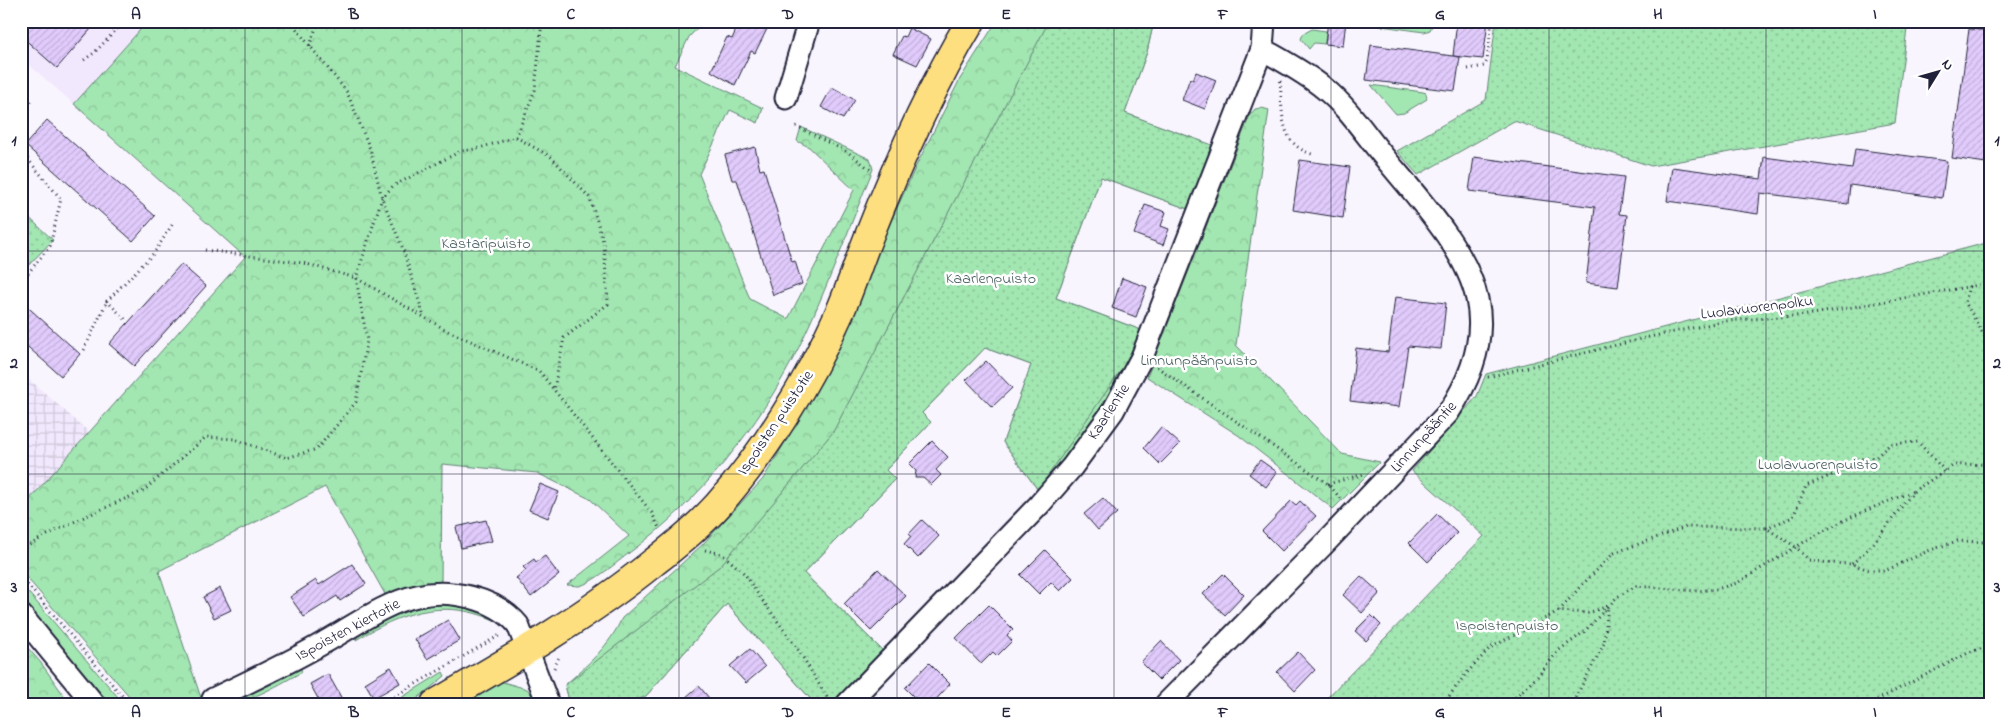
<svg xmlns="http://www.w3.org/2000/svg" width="2011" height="725" font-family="'Indie Flower',sans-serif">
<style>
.built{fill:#f2e8fd}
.industrial{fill:url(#industrial-grid)}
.green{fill:#a2e6b1;stroke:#628476}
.forest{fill:url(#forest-crowns);stroke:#628476}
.park{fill:url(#park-dots);stroke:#628476}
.building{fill:url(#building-hatch);stroke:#22223b}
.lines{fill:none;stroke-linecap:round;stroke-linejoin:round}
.minor-casing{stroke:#22223b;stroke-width:25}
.major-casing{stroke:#22223b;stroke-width:31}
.path{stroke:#22223b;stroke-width:3;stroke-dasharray:1 4;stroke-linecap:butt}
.minor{stroke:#fff;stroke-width:21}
.major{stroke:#fedf80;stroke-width:28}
.grid{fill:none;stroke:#22223b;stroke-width:1;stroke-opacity:0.55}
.labels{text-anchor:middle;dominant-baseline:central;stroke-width:5;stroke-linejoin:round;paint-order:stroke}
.park-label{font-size:16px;fill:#485d5e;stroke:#fff}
.street-label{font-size:16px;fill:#22223b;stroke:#fff}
.neatline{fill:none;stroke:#22223b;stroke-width:2}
.grid-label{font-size:16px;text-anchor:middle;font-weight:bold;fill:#22223b}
</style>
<defs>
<pattern id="industrial-grid" width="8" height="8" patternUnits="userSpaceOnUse" patternTransform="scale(1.25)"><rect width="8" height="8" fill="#f2e8fd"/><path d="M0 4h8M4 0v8" fill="none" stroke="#cfc7da"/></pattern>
<pattern id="forest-crowns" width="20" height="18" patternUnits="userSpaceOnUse" patternTransform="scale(1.25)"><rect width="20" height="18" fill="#a2e6b1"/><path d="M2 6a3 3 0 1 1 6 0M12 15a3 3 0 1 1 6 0" fill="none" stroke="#8bc599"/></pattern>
<pattern id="park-dots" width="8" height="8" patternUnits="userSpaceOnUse" patternTransform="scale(1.25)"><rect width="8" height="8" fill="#a2e6b1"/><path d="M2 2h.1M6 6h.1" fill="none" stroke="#8bc599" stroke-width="1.8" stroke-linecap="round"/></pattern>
<pattern id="building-hatch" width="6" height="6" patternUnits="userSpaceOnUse" patternTransform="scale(1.25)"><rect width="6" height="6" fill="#e1cbfc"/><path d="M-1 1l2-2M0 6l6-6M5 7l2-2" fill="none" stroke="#c1aed9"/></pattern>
</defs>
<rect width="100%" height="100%" fill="#f9f5fe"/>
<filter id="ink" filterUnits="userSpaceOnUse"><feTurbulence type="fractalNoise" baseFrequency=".02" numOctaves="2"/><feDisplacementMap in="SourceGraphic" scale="10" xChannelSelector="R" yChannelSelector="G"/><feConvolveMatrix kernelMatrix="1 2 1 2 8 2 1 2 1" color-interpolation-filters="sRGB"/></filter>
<g filter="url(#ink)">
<polygon class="built" points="21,21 148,21 74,104 21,58"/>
<polygon class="industrial" points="21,372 89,432 21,509"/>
<g class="green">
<polygon points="1365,21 1434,21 1430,30 1424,32 1367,24"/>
<polygon points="1312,29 1326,31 1325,44 1314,43 1309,49 1301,39 1303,34"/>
<polygon points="1371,85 1423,92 1426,93 1427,99 1404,113 1396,114"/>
<polygon points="21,584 124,704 110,704 21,600"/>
<path d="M428,600l53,8 24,17c-56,-28 -98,-16 -149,15l4,-11z"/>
<path d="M300,667l2,5c-19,10 -54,32 -75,31z"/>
<polygon points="443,672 445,676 413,702 410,704 391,704"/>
<polygon points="503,682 527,689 538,701 533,704 457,704 494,683"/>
</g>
<g class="forest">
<path d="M148,21h556l-15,16 -14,29 88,42 -5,15 -28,-13 -31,64 51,125 38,20 66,-129 -45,-43 -12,-6 4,-14 69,32 3,10c-24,59 -46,120 -74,178 -40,80 -98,153 -170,206 -10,8 -38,31 -50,33 -3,0 -9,-1 -12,-1l62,-49 -39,-37 -53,-26 -95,-9 -1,122 -55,10 -61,-109 -166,84 44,133h-67l-115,-133v-62l224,-252 -171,-153z"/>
<path d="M993,21h161l-7,31 -22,61 87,32 -24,64 -87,-32 -45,121 85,32c-24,59 -61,112 -103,160l-35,-48 28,-77 -46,-17 -63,65 9,9 -45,48 9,9 -91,94 79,78 -52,53h-16l-88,-100 -81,92 -18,8h-58l-5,-19c22,-20 45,-39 57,-67l80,-73 61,-66 48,-80 105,-233 44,-87 33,-52z"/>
<polygon points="1262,108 1269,110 1236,345 1342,454 1380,462 1333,509 1238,435 1147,377 1250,115 1255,109"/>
<polygon points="21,640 41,663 70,704 21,704"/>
</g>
<g class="park">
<polygon points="1049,21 1154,21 1147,52 1125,113 1212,145 1188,209 1101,177 1056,298 1141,330 1126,363 1038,490 1003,442 1031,365 985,348 922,413 931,422 886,470 895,479 804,573 883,651 831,704 815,704 727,604 646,696 628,704 570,704 565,685 720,566 833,432"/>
<polygon points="1496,21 1908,21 1895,123 1651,166 1514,121 1418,175 1397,151 1486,100"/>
<polygon points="21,210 53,240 21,273"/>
<polygon points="1990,242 1990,704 1321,704 1484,536 1412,471 1477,396 1486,374"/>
</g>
<g class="building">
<polygon points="21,21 98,21 57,68 21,36"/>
<polygon points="740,21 771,21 755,53 751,51 735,85 711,71 727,37 732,39"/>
<polygon points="1328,21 1346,21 1343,46 1325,44"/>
<polygon points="1457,21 1488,21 1483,59 1453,56"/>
<polygon points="909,28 931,39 917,65 893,54 902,36 905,37"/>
<polygon points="1969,29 1990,31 1990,137 1986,163 1952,158"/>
<polygon points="1371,45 1460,57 1455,91 1366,80"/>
<polygon points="1196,72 1216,80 1205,109 1182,100 1190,78 1193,80"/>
<polygon points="832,87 855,100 843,119 821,107"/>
<polygon points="47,120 155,216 133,241 25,145"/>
<polygon points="755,147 760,170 764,169 792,262 795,261 802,284 773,295 737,180 732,180 725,155"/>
<polygon points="1855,149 1947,161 1942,198 1850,185 1848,204 1760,193 1758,214 1667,201 1672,167 1761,179 1764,157 1852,169"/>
<polygon points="1474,157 1624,177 1619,214 1627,215 1618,287 1586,283 1595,207 1469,191"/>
<polygon points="1300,160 1350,167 1343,218 1293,210"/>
<polygon points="1145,205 1166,212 1161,226 1169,229 1163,245 1134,234"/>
<polygon points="181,264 206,286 134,366 109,344"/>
<polygon points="1122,278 1147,287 1136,317 1112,308"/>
<polygon points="1395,297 1446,303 1441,349 1408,346 1399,407 1350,401 1356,348 1388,352"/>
<polygon points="21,301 80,354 61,376 21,341"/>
<polygon points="986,361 1012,388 992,407 966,380"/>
<polygon points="1161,427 1180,444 1160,464 1144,448"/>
<polygon points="932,441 948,457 936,470 941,475 931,485 923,478 915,478 916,471 909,464"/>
<polygon points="1260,460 1277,472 1266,487 1249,474"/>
<polygon points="540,484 559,492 548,518 529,510"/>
<polygon points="1103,498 1117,513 1098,530 1084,514"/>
<polygon points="1291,501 1296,505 1300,501 1316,516 1282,551 1262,531"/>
<polygon points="1437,514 1457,533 1428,562 1409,543"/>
<polygon points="486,520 492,541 461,548 456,527"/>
<polygon points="922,520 939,536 918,558 904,544 911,536 909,534"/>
<polygon points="1045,550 1073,578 1060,591 1051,582 1039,594 1020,575"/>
<polygon points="545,556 559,575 531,597 516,578 526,570 523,567 534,559 536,562"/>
<polygon points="352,564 366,584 340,601 337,596 304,617 290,597 316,580 319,585"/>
<polygon points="878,569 906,596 871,631 844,604"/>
<polygon points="1223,574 1244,595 1225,615 1203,594"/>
<polygon points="1361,576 1380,593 1362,613 1343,595"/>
<polygon points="220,588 231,610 214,618 203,597"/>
<polygon points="989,605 1013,629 1007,635 1012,641 997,656 993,652 981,664 956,638"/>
<polygon points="1371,615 1381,625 1366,641 1355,631"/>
<polygon points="448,620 460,640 427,659 415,639"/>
<polygon points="1161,641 1179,660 1159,680 1141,662"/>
<polygon points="750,649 765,667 746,683 730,666"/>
<polygon points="1298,652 1315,670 1295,691 1277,672"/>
<polygon points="929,663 950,684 932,704 921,704 905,688"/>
<polygon points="391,667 400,683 374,698 365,683"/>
<polygon points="328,674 342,699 334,704 321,704 310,684"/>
<polygon points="699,686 714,704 678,704"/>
</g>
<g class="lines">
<defs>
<g id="minor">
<polyline points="786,98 809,21"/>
<polyline points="21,615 94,704"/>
<path d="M213,699c38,-18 76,-36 112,-57 29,-16 59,-39 92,-46 32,-8 79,2 101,29l30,79"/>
<polyline points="847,704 1039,505 1072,467 1113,411 1142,357 1262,49 1264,21"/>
<path d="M1166,704l162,-164 120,-127c22,-33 38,-73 29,-114 -11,-52 -64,-106 -97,-147 -17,-21 -33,-45 -55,-63 -19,-16 -42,-28 -63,-40"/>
</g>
<path id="major" d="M435,704c76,-44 151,-87 219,-142 22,-17 45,-36 64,-57 47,-53 91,-124 120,-189 12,-26 20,-53 31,-80 29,-74 61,-147 102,-215"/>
</defs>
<use href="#minor" class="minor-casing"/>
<use href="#major" class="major-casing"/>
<g class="path">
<polyline points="290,21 347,92 370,149 382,198 403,249 424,317"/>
<polyline points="1968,23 1971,21"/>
<polyline points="310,46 318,21"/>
<polyline points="84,60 94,53 125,21"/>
<polyline points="1468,69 1484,66 1487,61 1492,21"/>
<path d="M1280,81c3,30 -2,63 32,73"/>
<polyline points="21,113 34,98"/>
<polyline points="796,126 849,153 872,171"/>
<polyline points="516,137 535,90 542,21"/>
<polyline points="21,151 61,199 50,246 21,282"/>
<polyline points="205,250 303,263 356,278 448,331 539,371 652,513 660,530"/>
<polyline points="1969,286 1965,302 1990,346"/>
<polyline points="125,319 107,301 154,253 174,222"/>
<polyline points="84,350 107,301"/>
<polyline points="1157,367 1328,484 1342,500"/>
<polyline points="1488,377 1645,338 1725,321 1807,315 1990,283"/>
<polyline points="1328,484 1364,474"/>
<polyline points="1766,528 1793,517 1806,486 1839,472 1859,459 1876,457 1890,444 1918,442 1945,471"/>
<polyline points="21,550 45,536 82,518 143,491 206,437 235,439 286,458 317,449 356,402 367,340 356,278 382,198 393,186 461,151 476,149 516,137 551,157 590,198 604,244 608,304 564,338 554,389"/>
<polyline points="705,550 722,554 745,574 755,590 799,651 828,699"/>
<polyline points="1852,564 1872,545 1914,491 1954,465 1990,464"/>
<polyline points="21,577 129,704"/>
<path d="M1559,611l21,-24 34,-34 72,-26 80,1 30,19c40,-25 75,-39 118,-56"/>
<polyline points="554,668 560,655"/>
<polyline points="381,704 502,634"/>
<polyline points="1443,704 1465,675 1490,648 1559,611 1588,613 1608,606 1604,644 1572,704"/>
<polyline points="1508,704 1538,676 1558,651 1584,632 1617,597 1636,586 1697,591 1717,589 1737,583 1796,547 1809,560 1828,563 1852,564 1869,570 1887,570 1928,551 1957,541 1986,542 1990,544"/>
<polyline points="1874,704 1877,700 1970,652 1990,646"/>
</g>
<use href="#minor" class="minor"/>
<use href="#major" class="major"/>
</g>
</g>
<path class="grid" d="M245,21v683M462,21v683M679,21v683M897,21v683M1114,21v683M1331,21v683M1549,21v683M1766,21v683M21,251h1969M21,474h1969"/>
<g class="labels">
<g class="park-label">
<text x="486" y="244">Kastaripuisto</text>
<text x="991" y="279">Kaarlenpuisto</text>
<text x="1199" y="361">Linnunpäänpuisto</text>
<text x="1818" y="465">Luolavuorenpuisto</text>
<text x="1507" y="626">Ispoistenpuisto</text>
</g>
<g class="street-label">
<text transform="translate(1757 308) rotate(-7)">Luolavuorenpolku</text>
<text transform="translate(1109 412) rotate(-57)">Kaarlentie</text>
<text transform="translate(776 423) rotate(-56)">Ispoisten puistotie</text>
<text transform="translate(1424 437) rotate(-48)">Linnunpääntie</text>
<text transform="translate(348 630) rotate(-28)">Ispoisten kiertotie</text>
</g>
</g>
<rect width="2011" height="725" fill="none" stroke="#fff" stroke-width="55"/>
<g transform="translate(1938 72) rotate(53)" stroke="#ffffff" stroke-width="4" paint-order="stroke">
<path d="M0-4L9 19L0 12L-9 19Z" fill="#22223b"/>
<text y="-8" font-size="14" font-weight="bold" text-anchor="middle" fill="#22223b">N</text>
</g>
<rect x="28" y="28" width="1956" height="670" class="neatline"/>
<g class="grid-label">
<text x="136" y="19">A</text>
<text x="354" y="19">B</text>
<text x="571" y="19">C</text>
<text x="788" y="19">D</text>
<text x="1006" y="19">E</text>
<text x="1223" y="19">F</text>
<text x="1440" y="19">G</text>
<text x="1658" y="19">H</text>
<text x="1875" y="19">I</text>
<text x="14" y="145">1</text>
<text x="1997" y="145">1</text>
<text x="14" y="368">2</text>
<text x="1997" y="368">2</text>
<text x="14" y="592">3</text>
<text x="1997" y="592">3</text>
<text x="136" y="717">A</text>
<text x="354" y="717">B</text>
<text x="571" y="717">C</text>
<text x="788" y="717">D</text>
<text x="1006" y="717">E</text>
<text x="1223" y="717">F</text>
<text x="1440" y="717">G</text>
<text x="1658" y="717">H</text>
<text x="1875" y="717">I</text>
</g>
</svg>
